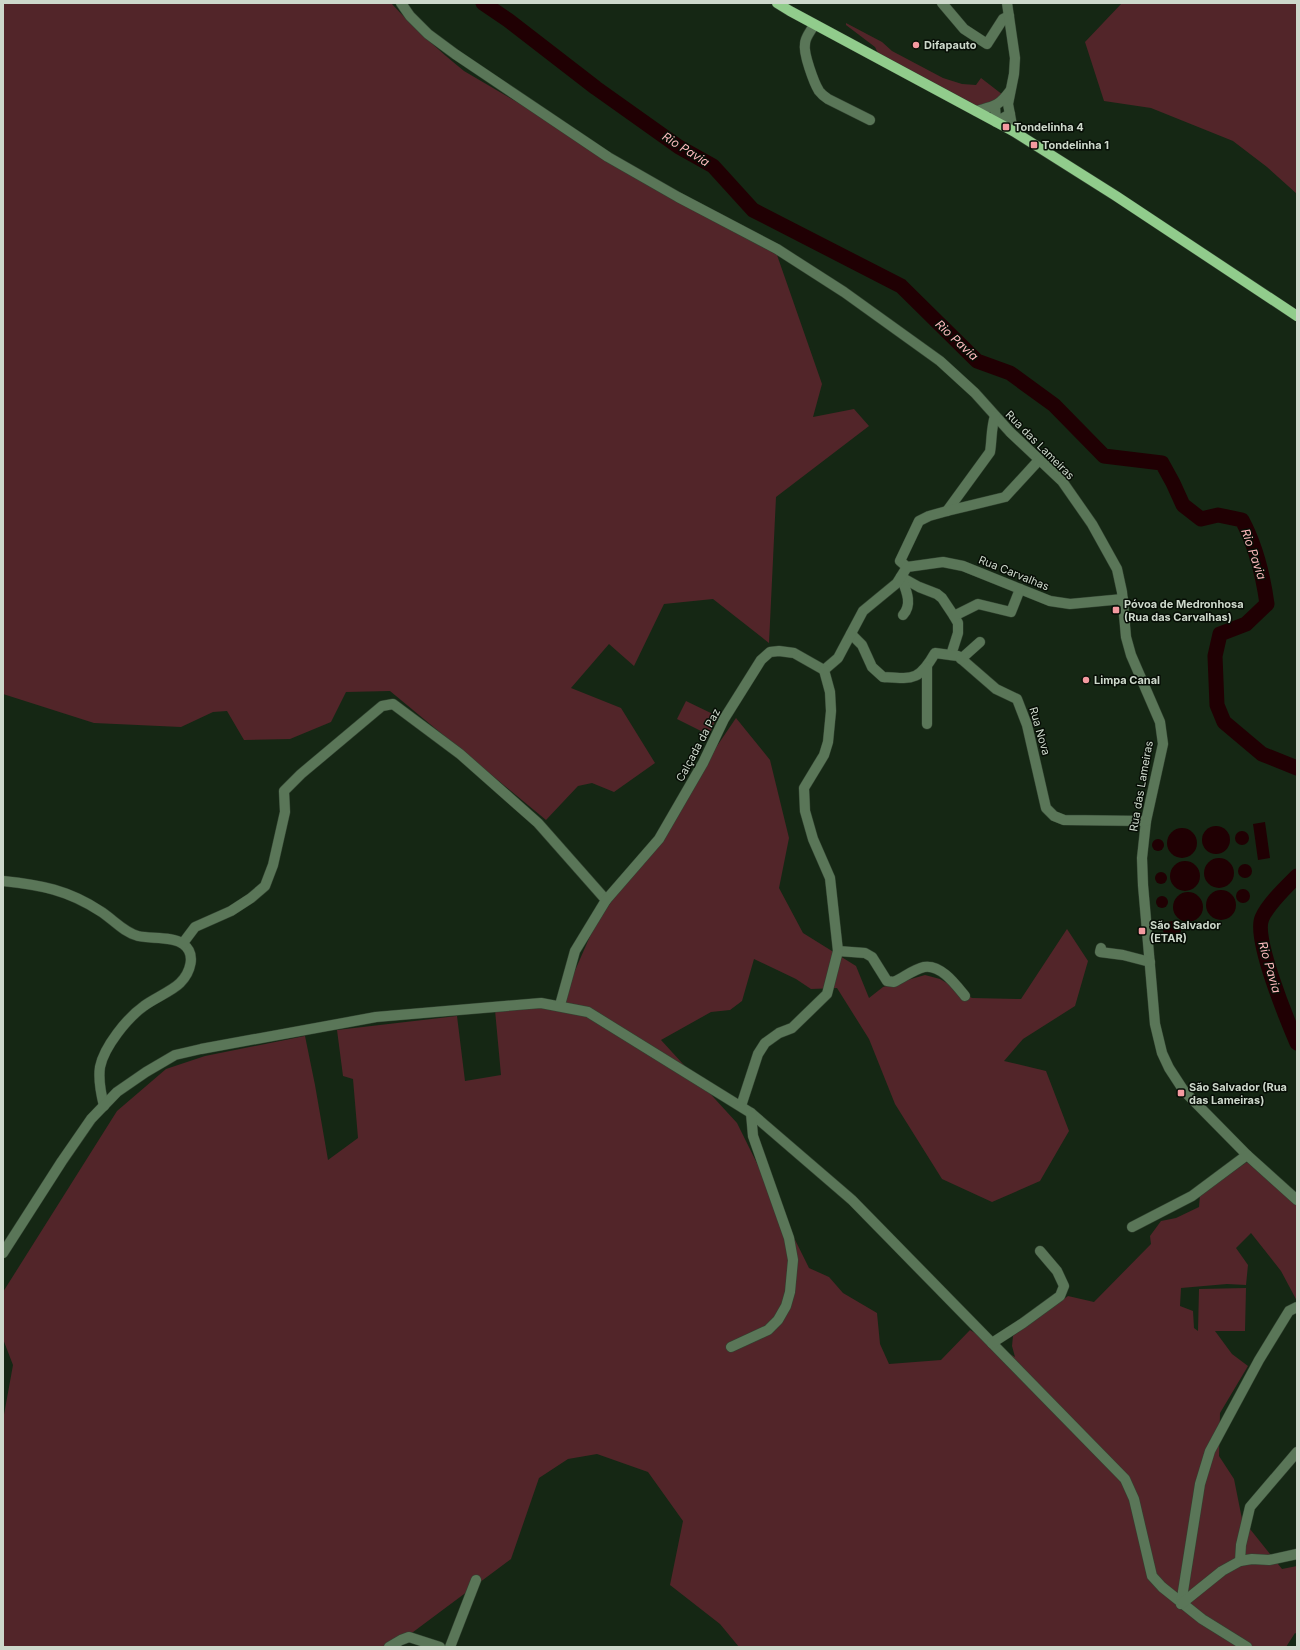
<svg xmlns="http://www.w3.org/2000/svg" width="1300" height="1650" font-family="Inter,sans-serif">
<style>
.green{fill:#522529}
.water{fill:#200003}
.lines{fill:none;stroke-linecap:round;stroke-linejoin:round}
.river{stroke:#200003;stroke-width:15}
.minor-casing{stroke:#324331;stroke-width:11}
.major-casing{stroke:#324331;stroke-width:11}
.minor{stroke:#5a7658;stroke-width:10}
.major{stroke:#91cc8c;stroke-width:10}
.poi-dot{fill:#f49aa0;stroke:#070e06;stroke-width:1.5}
.labels{text-anchor:middle;dominant-baseline:central;stroke-width:3;stroke-linejoin:round;paint-order:stroke}
.poi-label{font-size:11px;font-weight:bold;fill:#cdd8cb;stroke:#070e06;text-anchor:start}
.street-label{font-size:11px;fill:#cdd8cb;stroke:#070e06}
.water-label{font-size:12px;font-style:italic;fill:#fdbabd;stroke:#070e06}
</style>
<rect width="100%" height="100%" fill="#152714"/>
<g class="green">
<path d="M3,3h388c23,25 47,47 73,68l313,184 45,129 -9,33 41,-8 15,17 -93,71 -7,146 -56,-44 -49,5 -30,62 -25,-22 -38,44 50,20 34,55 -41,29 -22,-9 -14,3 -32,34 -156,-129 -44,1 -15,30 -41,17 -46,1 -17,-29 -14,1 -32,15 -87,-4 -91,-29z"/>
<polygon points="1122,3 1297,3 1297,194 1267,167 1233,141 1151,108 1104,101 1085,42"/>
<polygon points="846,23 882,42 892,51 943,78 962,84 976,85 981,78 1003,95 999,101 980,106 975,105 878,53 875,47 846,25"/>
<polygon points="686,701 717,716 709,735 677,719"/>
<polygon points="736,718 770,760 789,838 779,888 803,933 856,966 869,998 883,987 925,975 940,979 972,998 1021,999 1067,929 1088,961 1075,1006 1023,1039 1004,1061 1046,1071 1069,1131 1040,1181 992,1202 942,1179 895,1104 869,1039 837,988 811,989 796,979 754,959 742,1001 730,1010 711,1012 661,1040 737,1123 809,1268 829,1277 843,1293 877,1313 880,1344 889,1364 941,1360 970,1330 1015,1357 1012,1346 1013,1336 1068,1296 1094,1302 1151,1244 1150,1236 1161,1221 1176,1218 1199,1207 1200,1195 1247,1162 1292,1200 1297,1206 1297,1301 1281,1271 1251,1233 1236,1248 1248,1265 1246,1285 1227,1284 1181,1288 1180,1306 1193,1311 1194,1328 1198,1331 1199,1289 1246,1288 1245,1331 1215,1331 1232,1354 1248,1366 1220,1413 1219,1456 1234,1479 1242,1519 1282,1569 1297,1566 1297,1634 1295,1633 1286,1647 739,1647 720,1624 670,1585 683,1521 648,1472 597,1454 568,1459 539,1478 511,1559 393,1647 3,1647 3,1420 13,1365 3,1339 3,1292 117,1111 166,1069 205,1056 305,1036 315,1085 328,1160 358,1138 353,1079 343,1076 337,1030 457,1016 465,1081 501,1075 495,1010 560,1005 594,927"/>
</g>
<g class="water">
<polygon points="1265,822 1270,858 1258,860 1253,824"/>
<circle cx="1216" cy="840" r="14"/>
<circle cx="1182" cy="843" r="15"/>
<circle cx="1242" cy="838" r="7"/>
<circle cx="1158" cy="845" r="6"/>
<circle cx="1219" cy="873" r="15"/>
<circle cx="1185" cy="876" r="15"/>
<circle cx="1245" cy="871" r="7"/>
<circle cx="1161" cy="878" r="6"/>
<circle cx="1243" cy="896" r="7"/>
<circle cx="1221" cy="905" r="15"/>
<circle cx="1188" cy="907" r="15"/>
<circle cx="1162" cy="902" r="6"/>
<circle cx="1172" cy="930" r="9"/>
</g>
<g class="lines">
<g class="river">
<path d="M483,3l25,17 88,68 83,59 34,19 40,44 148,76 76,75 33,12 44,32 50,51 58,7 11,20 10,22 18,14 17,-4 24,5c14,26 21,55 25,84l-21,20 -26,10 -5,22 2,49 7,17 38,32 35,14"/>
<path d="M1297,876c-11,11 -29,28 -35,42 -9,20 26,104 35,125"/>
</g>
<defs>
<g id="minor">
<polyline points="401,3 410,16 428,34 455,54 608,157 678,197 777,249 844,292 940,361 975,393 1010,432 1062,481 1092,524 1117,569 1122,592 1126,637 1131,655 1160,722 1163,744 1146,821 1142,858 1143,885 1155,1024 1162,1053 1169,1068 1184,1091 1247,1155 1297,1200"/>
<polyline points="942,3 964,29 987,44 1003,19 1009,16"/>
<polyline points="1007,3 1015,58 1014,74 1008,104 1013,131"/>
<path d="M814,25c-3,6 -9,12 -9,19 -2,9 9,39 14,47 3,4 6,6 9,8l42,21"/>
<polyline points="995,106 996,122 1010,114"/>
<path d="M976,111c18,-5 22,-4 34,-20"/>
<path d="M947,511l43,-59c2,-12 1,-24 5,-36"/>
<polyline points="907,567 900,561 919,521 929,516 947,511 1005,497 1039,460"/>
<polyline points="901,577 919,587 937,594 942,598 954,616 958,623 958,633 951,655"/>
<path d="M901,577c5,13 12,27 2,38"/>
<polyline points="954,616 978,604 1011,612 1020,589"/>
<path d="M851,634l11,11 10,22 11,10c30,2 36,4 52,-24l23,3 38,33 21,10 10,26 19,83 8,8 10,4 82,1"/>
<polyline points="961,659 980,642"/>
<polyline points="927,667 927,724"/>
<path d="M3,881c38,4 65,9 97,30 13,8 23,21 38,25 12,3 35,0 45,8 14,10 7,29 -3,39 -8,8 -27,16 -36,23 -17,12 -40,41 -44,61 -2,13 1,27 4,39"/>
<polyline points="183,943 195,927 231,911 251,898 265,886 273,865 285,812 284,791 301,774 382,706 393,704 460,754 538,823 606,900"/>
<polyline points="1101,948 1100,952 1123,955 1150,962"/>
<path d="M838,951l27,2 7,4 15,24 7,1c9,-4 20,-13 30,-15 17,-3 32,18 41,29"/>
<polyline points="560,1005 575,951 606,900 659,839 703,763 724,719 761,660 770,652 779,651 794,653 824,670 838,658 863,611 897,583 907,567 943,562 963,566 1050,601 1070,604 1123,599"/>
<polyline points="741,1106 758,1054 765,1043 779,1033 792,1028 827,994 838,951 830,878 813,839 805,811 804,788 824,755 828,742 831,711 830,692 824,670"/>
<polyline points="1132,1227 1192,1196 1247,1155"/>
<polyline points="3,1253 62,1161 91,1119 117,1092 146,1072 175,1055 201,1049 376,1017 541,1003 588,1012 751,1113 852,1200 1125,1479 1134,1499 1152,1576 1162,1587 1202,1619 1247,1647"/>
<polyline points="992,1343 1023,1323 1060,1296 1064,1286 1057,1271 1040,1251"/>
<polyline points="731,1347 768,1330 778,1320 786,1306 790,1292 793,1260 789,1238 753,1136 751,1113"/>
<polyline points="1240,1561 1241,1545 1250,1507 1297,1452"/>
<polyline points="1181,1604 1200,1484 1210,1451 1259,1360 1289,1311 1297,1307"/>
<polyline points="1181,1604 1222,1571 1240,1561 1252,1559 1269,1560 1297,1554"/>
<polyline points="389,1647 401,1640 409,1637 440,1647"/>
<polyline points="450,1647 476,1580"/>
</g>
<polyline id="major" points="777,3 790,11 1013,131 1116,196 1297,316"/>
</defs>
<use href="#minor" class="minor-casing"/>
<use href="#major" class="major-casing"/>
<use href="#minor" class="minor"/>
<use href="#major" class="major"/>
</g>
<g class="poi-dot">
<circle cx="916" cy="45" r="4"/>
<rect x="1002" y="123" width="8" height="8" rx="2"/>
<rect x="1030" y="141" width="8" height="8" rx="2"/>
<rect x="1112" y="606" width="8" height="8" rx="2"/>
<circle cx="1086" cy="680" r="4"/>
<rect x="1138" y="927" width="8" height="8" rx="2"/>
<rect x="1177" y="1089" width="8" height="8" rx="2"/>
</g>
<g class="labels">
<g class="poi-label">
<text x="924" y="45">Difapauto</text>
<text x="1014" y="127">Tondelinha 4</text>
<text x="1042" y="145">Tondelinha 1</text>
<text x="1124" y="604">Póvoa de Medronhosa<tspan x="1124" dy="13">(Rua das Carvalhas)</tspan></text>
<text x="1094" y="680">Limpa Canal</text>
<text x="1150" y="925">São Salvador<tspan x="1150" dy="13">(ETAR)</tspan></text>
<text x="1189" y="1087">São Salvador (Rua<tspan x="1189" dy="13">das Lameiras)</tspan></text>
</g>
<g class="street-label">
<text transform="translate(1040 445) rotate(45)">Rua das Lameiras</text>
<text transform="translate(1014 573) rotate(22)">Rua Carvalhas</text>
<text transform="translate(1040 731) rotate(74)">Rua Nova</text>
<text transform="translate(698 745) rotate(-62)">Calçada da Paz</text>
<text transform="translate(1141 786) rotate(-80)">Rua das Lameiras</text>
</g>
<g class="water-label">
<text transform="translate(686 149) rotate(32)">Rio Pavia</text>
<text transform="translate(957 340) rotate(43)">Rio Pavia</text>
<text transform="translate(1254 554) rotate(71)">Rio Pavia</text>
<text transform="translate(1270 967) rotate(74)">Rio Pavia</text>
</g>
</g>
<rect width="1300" height="1650" fill="none" stroke="#cdd8cb" stroke-width="8"/>
</svg>
